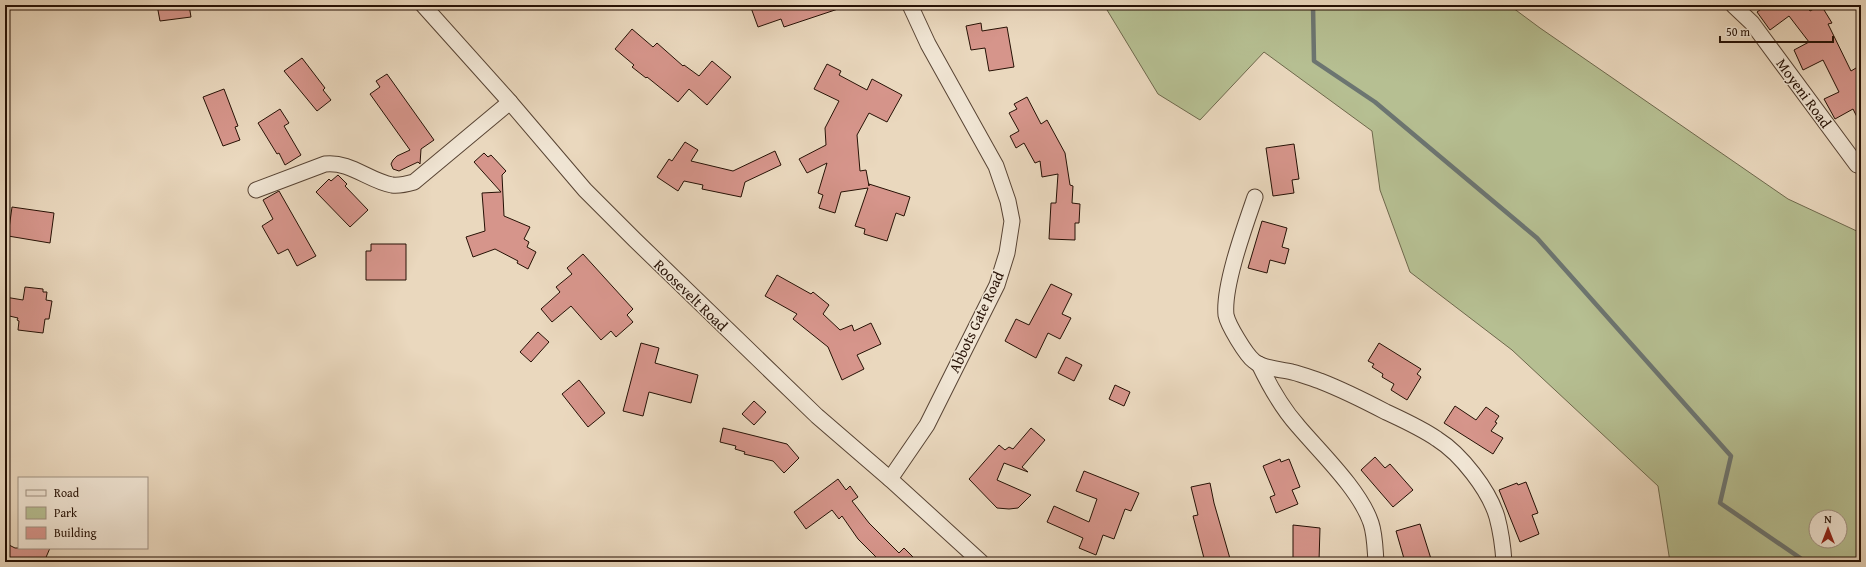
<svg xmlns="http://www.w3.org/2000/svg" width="1866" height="567" font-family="'Gentium Book Plus',serif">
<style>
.green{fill:#b6bf92;stroke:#6e684c;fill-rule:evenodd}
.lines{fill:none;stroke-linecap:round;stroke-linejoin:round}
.stream{stroke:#6c7571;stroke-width:4.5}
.building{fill:#d6958b;stroke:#261105}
.street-casing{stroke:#574333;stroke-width:17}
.street{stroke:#f1e6d5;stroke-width:15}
.labels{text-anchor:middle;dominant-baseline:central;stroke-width:3;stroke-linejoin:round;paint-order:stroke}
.street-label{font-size:15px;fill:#261105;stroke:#f1e6d5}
</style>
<rect width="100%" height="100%" fill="#ead8be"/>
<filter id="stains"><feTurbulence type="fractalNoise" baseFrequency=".005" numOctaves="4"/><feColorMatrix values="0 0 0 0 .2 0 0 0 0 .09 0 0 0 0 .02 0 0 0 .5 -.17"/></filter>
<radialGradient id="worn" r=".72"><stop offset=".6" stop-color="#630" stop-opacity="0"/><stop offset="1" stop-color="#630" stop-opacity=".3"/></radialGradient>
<path class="green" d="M1104,5h405l31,23 248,171 73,34v329h-191l-12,-76 -146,-136 -102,-78 -30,-82 -8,-59 -108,-79 -64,68 -42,-26zM1816,517h24v24h-24z"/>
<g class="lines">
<polyline class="stream" points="1313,5 1314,61 1375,102 1537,238 1731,456 1720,503 1806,562"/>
</g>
<g class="building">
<polygon points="157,5 189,5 191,17 160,21"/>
<polygon points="750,5 843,5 844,7 784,27 781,19 758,27"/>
<polygon points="1767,5 1806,5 1810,11 1821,5 1832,23 1828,24 1851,71 1856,68 1861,76 1861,125 1853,109 1835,119 1824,99 1839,92 1823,60 1803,70 1794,50 1809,42 1789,16 1770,30 1757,12"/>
<polygon points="981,23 982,31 1007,27 1014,67 989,71 985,48 971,50 966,26"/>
<polygon points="632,29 653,47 657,43 683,66 684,65 699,76 712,61 731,77 707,105 689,89 678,102 647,77 646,78 632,67 634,65 615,49"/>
<polygon points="302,58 325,88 323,90 331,100 317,111 284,71"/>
<polygon points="827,64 841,71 839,75 867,90 872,79 902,95 887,122 869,113 857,135 860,171 866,170 869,186 869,184 910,197 904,216 896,213 887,241 864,234 865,229 855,226 868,188 841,192 835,213 819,208 823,195 818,193 827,163 807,173 799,159 826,145 825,128 839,101 814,89"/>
<polygon points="387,74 434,140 421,149 420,164 418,162 399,171 393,169 391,164 393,160 397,156 410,150 370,94 380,87 376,81"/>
<polygon points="224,89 238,126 235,127 240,140 223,146 203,97"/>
<polygon points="1027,97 1041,124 1047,120 1065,153 1070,185 1073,186 1072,203 1080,204 1079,223 1075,223 1075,240 1049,239 1051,203 1056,203 1058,174 1042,177 1040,161 1035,163 1024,143 1016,148 1010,136 1019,131 1009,113 1017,109 1014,104"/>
<polygon points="280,109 289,123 284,126 301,155 285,165 279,153 277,154 258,123"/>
<polygon points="685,142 698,150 691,161 733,171 775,151 781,165 745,182 741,197 702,189 703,185 684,181 678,191 657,177 669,159 672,161"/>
<polygon points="1294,144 1299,179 1292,180 1294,193 1273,196 1266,148"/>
<polygon points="484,153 488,157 491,155 506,171 502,175 504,216 530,227 524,239 529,242 527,247 536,252 528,269 517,263 518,261 495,249 473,257 466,237 485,231 482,193 501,192 474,162"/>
<polygon points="338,175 347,184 345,186 368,210 350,227 316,192 329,179 331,181"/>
<polygon points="279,191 316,256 297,266 288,249 278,254 262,226 273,219 263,200"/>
<polygon points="12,207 54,213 50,243 8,236"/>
<polygon points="1262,221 1287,228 1282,247 1289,249 1285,264 1270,260 1267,273 1248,268"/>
<polygon points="371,244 406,244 406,280 366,280 366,251 371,251"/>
<polygon points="583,254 633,309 627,315 633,322 616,337 611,331 601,340 571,306 552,322 541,309 560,292 556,287 572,274 567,268"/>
<polygon points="777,275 811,294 813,292 829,305 823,314 840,330 852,325 854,331 871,323 881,344 857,355 864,369 842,380 828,347 793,319 797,314 765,296"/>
<polygon points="1051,284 1072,294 1062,314 1071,318 1060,339 1048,333 1036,358 1005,341 1016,319 1029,325"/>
<polygon points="25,287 43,289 43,292 47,292 46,300 52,301 49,319 45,319 43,333 18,330 19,321 17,320 18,318 5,315 5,297 23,300"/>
<polygon points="538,332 549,342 531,362 520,352"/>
<polygon points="641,343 659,348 655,363 698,375 691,403 649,392 643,416 623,411"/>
<polygon points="1379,343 1421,369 1417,374 1421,377 1407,400 1391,390 1394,384 1382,377 1383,374 1372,367 1374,364 1368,361"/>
<polygon points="1066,357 1082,365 1074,381 1058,373"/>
<polygon points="579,380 605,413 588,427 562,394"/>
<polygon points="1115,385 1130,392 1124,406 1109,399"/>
<polygon points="754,401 766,412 754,425 742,414"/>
<polygon points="1455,406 1476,420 1486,407 1499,416 1495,422 1497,423 1491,431 1503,438 1493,454 1444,423"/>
<polygon points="723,428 787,444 799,458 784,473 773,461 744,454 745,452 735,449 736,446 720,442"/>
<polygon points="1031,428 1045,440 1022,467 1028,472 1004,463 997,480 1031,495 1018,508 1009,509 997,508 969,479 999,445 1005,450 1009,447 1013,449"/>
<polygon points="1375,457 1385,468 1390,464 1413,490 1393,507 1361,470"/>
<polygon points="1280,459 1281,462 1289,459 1300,487 1292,490 1298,504 1276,513 1270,497 1275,495 1263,466"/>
<polygon points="1084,471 1139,493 1131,511 1125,509 1114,539 1103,535 1096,555 1079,548 1083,538 1047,522 1054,506 1089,522 1097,499 1076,491"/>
<polygon points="838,479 846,490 850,486 858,497 852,501 869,523 899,553 904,548 918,562 881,562 858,539 842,516 839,519 832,510 806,529 794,512"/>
<polygon points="1526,482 1538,513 1532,515 1539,534 1520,542 1499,490 1517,483 1518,485"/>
<polygon points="1210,483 1214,503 1231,562 1205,562 1193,516 1198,515 1191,487"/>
<polygon points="1420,524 1432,562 1405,562 1396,531"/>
<polygon points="1293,525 1320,528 1319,561 1293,562"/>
<polygon points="5,543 15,548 50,548 44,562 10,562 5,560"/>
</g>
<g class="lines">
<defs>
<g id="street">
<polyline points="423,5 510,102 585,190 635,240 817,416 890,479 981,562"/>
<polyline points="1733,5 1752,23 1857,165"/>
<path d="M256,190l69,-26c25,-3 44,17 67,21 8,1 15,-1 22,-3l96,-80"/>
<path d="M1255,197c-10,29 -32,89 -29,118 2,10 20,40 28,46 9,8 26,8 38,11 9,2 19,6 28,9 23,9 45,20 66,31 17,8 35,16 51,27 24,15 52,51 60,78 4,15 6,30 7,45"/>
<path d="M1259,364c11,23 22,43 39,62 22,26 62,64 73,97 4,12 4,26 5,39"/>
<polyline points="890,479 927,425 997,285 1007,253 1012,221 1008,201 996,166 928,44 910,5"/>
</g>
</defs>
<use href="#street" class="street-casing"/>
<use href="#street" class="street"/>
</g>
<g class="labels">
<g class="street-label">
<text transform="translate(1804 93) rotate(54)">Moyeni Road</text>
<text transform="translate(691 295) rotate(44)">Roosevelt Road</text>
<text transform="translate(976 322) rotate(-65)">Abbots Gate Road</text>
</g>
</g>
<rect width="1866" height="567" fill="none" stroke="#ead8be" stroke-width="20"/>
<rect x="6" y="6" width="1854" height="555" fill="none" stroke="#261105" stroke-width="2"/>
<rect x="10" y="10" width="1846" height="547" fill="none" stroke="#261105"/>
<rect x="18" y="477" width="130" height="72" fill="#f1e6d5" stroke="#a09182"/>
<rect x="26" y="490" width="20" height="6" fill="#f1e6d5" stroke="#a09182"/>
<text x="54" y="497" font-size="12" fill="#261105">Road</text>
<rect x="26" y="507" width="20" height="12" fill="#b6bf92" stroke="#a09182"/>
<text x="54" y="517" font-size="12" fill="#261105">Park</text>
<rect x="26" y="527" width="20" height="12" fill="#d6958b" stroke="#a09182"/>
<text x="54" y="537" font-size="12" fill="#261105">Building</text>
<g transform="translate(1828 529)"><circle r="19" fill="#f1e6d5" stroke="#a09182"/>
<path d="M0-3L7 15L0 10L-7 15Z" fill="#8f2418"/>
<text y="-6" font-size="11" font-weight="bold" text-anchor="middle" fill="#261105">N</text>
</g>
<path d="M1720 36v6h113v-6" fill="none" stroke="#261105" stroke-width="2"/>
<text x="1726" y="36" font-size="12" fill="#261105" stroke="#f1e6d5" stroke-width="3" paint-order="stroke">50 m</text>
<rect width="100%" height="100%" filter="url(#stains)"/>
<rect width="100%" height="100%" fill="url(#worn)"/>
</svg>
